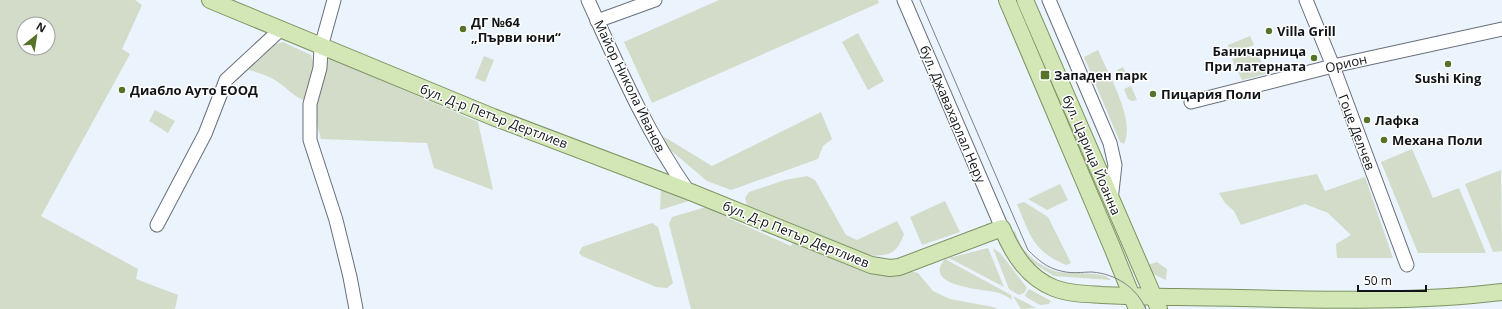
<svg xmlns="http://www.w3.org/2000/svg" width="1502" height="309" font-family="'Open Sans',sans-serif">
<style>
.green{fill:#d3dbc9;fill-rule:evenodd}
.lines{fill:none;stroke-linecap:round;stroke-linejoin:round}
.minor-casing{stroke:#67707b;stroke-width:15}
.major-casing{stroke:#7c9360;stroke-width:18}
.minor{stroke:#fff;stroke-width:13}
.major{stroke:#d3e7b6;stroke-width:16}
.tram{stroke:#7d8289;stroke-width:1}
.poi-dot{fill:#567327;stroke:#fff;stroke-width:1.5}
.labels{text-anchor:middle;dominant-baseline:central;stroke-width:3;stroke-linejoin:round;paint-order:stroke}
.poi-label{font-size:13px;font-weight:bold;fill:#111418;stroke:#fff;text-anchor:start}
.street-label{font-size:13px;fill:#111418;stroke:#fff}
</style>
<rect width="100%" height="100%" fill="#ebf3fd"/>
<g class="green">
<path d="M0,0h135l7,5 -20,44 8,5 -89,162 97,53 -2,10 42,16 -3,14h-175zM24,24h24v24h-24z"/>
<polygon points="719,0 878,0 879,3 652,103 624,42"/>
<polygon points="858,33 884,81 868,90 842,42"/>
<polygon points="1250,36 1254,45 1231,54 1228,45"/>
<path d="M283,42l28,13 4,14 -8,32c-14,-4 -17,-11 -29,-19 -10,-7 -22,-10 -33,-13l28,-24z"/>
<polygon points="1256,49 1266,74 1242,80 1232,59"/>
<path d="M1098,50c10,24 38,70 26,94l-4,-2 -36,-85z"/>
<polygon points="484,56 494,60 485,82 475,78"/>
<polygon points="330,58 478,122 493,190 434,168 427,143 321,139 312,106 322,68"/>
<polygon points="1123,67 1128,78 1121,81 1117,70"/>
<polygon points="1131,86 1137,100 1132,101 1128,99 1124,89"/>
<polygon points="155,110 175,121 168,133 149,121"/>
<polygon points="821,112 832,139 823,146 818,159 731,190 707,181 668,148 658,133 712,166"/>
<polygon points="1412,149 1433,198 1459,188 1486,253 1418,253 1381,162"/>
<polygon points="1501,170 1502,251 1493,252 1465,184"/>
<polygon points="1317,174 1325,191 1365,177 1393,258 1337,258 1336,244 1351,235 1328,213 1305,204 1241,225 1234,211 1225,203 1219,193"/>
<path d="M807,176l8,4 31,55 11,5 40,-19 7,13c-8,21 -14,21 -35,22l-122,-51 -2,-7 4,-6 36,-12z"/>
<polygon points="1060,184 1068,200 1047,210 1028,199"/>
<polygon points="661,185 692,200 660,210"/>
<polygon points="945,201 960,232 922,245 910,217"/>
<path d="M1024,202l24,15 23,46 -5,2c-33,-14 -36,-30 -49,-61z"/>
<polygon points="706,207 716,208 728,212 726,217 791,246 794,241 918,273 933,291 950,299 993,307 997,309 691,309 669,224 672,217"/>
<polygon points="652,223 658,227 673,283 667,288 656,287 582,256 579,253 582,247"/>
<path d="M1015,231c3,8 6,16 12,22 8,9 21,17 32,19 11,2 46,-1 52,8l-57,-4 -21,-13 -9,-8 -12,-22z"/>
<polygon points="988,248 1004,287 949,258"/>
<polygon points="993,248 1001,254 1027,288 1024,293 1019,295 1009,289"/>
<path d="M945,259l66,36 1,5c-5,-4 -11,-7 -17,-8 -14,-3 -73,-6 -50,-33z"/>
<polygon points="1157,262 1167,269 1166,280 1153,274 1147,265"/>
<polygon points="1029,289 1051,301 1049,304 1040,305 1026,297 1025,295"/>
<polygon points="1013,296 1036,308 1021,309"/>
</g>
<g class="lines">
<defs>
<g id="minor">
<polyline points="334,0 321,47 320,68 310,104 310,140 336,220 350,277 356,309"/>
<path d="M588,0c30,66 58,131 100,191"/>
<polyline points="904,0 1002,228"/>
<polyline points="1049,0 1110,143 1115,165 1111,200"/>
<polyline points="1306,0 1333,66 1407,265"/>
<polyline points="597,21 655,0"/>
<polyline points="1191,102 1333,66 1502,29"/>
<polyline points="157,225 205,134 226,80 280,30"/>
</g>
<g id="major">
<path d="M210,0l283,117 195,74 183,74 19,3 9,-1 103,-39c11,26 25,49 52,60 15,6 32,6 48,7 25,1 50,2 76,2 107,1 217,8 324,-5"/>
<polyline points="1007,0 1112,247 1137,309"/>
<polyline points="1025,0 1159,309"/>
</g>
</defs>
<use href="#minor" class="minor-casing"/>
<use href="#major" class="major-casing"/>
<use href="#minor" class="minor"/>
<use href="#major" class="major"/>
<path class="tram" d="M920,0l108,250c10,10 19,18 33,21 11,3 21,1 31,1 24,2 44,15 54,37"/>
</g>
<g class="poi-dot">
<circle cx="463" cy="29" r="4"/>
<circle cx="1269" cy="31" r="4"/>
<circle cx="1314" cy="58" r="4"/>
<circle cx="1448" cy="64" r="4"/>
<rect x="1040" y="70" width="10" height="10" rx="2"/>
<circle cx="122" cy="90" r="4"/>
<circle cx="1153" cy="94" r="4"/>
<circle cx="1367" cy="120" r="4"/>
<circle cx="1384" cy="140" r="4"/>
</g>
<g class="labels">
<g class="poi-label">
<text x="471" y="22">ДГ №64<tspan x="471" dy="15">„Първи юни“</tspan></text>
<text x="1277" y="31">Villa Grill</text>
<text x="1306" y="51" text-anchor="end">Баничарница<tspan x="1306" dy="15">При латерната</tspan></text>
<text x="1054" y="75">Западен парк</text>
<text x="1448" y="78" text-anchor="middle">Sushi King</text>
<text x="130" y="90">Диабло Ауто ЕООД</text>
<text x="1161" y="94">Пицария Поли</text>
<text x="1375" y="120">Лафка</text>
<text x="1392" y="140">Механа Поли</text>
</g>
<g class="street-label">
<text transform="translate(1346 63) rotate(-13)">Орион</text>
<text transform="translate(630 86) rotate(64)">Майор Никола Иванов</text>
<text transform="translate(953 114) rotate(67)">бул. Джавахарлал Неру</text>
<text transform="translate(494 116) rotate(21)">бул. Д-р Петър Дертлиев</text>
<text transform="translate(1357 132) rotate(69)">Гоце Делчев</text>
<text transform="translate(1092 155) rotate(67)">бул. Царица Йоанна</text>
<text transform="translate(796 234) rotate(22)">бул. Д-р Петър Дертлиев</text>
</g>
</g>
<g transform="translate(36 36) rotate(30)"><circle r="19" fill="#ffffff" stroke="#a0a1a3"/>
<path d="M0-3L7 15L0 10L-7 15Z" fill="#567327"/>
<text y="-6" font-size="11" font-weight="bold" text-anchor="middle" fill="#111418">N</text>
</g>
<path d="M1358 285v6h68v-6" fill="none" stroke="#111418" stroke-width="2"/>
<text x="1364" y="285" font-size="12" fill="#111418" stroke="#ffffff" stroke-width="3" paint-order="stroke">50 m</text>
</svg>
